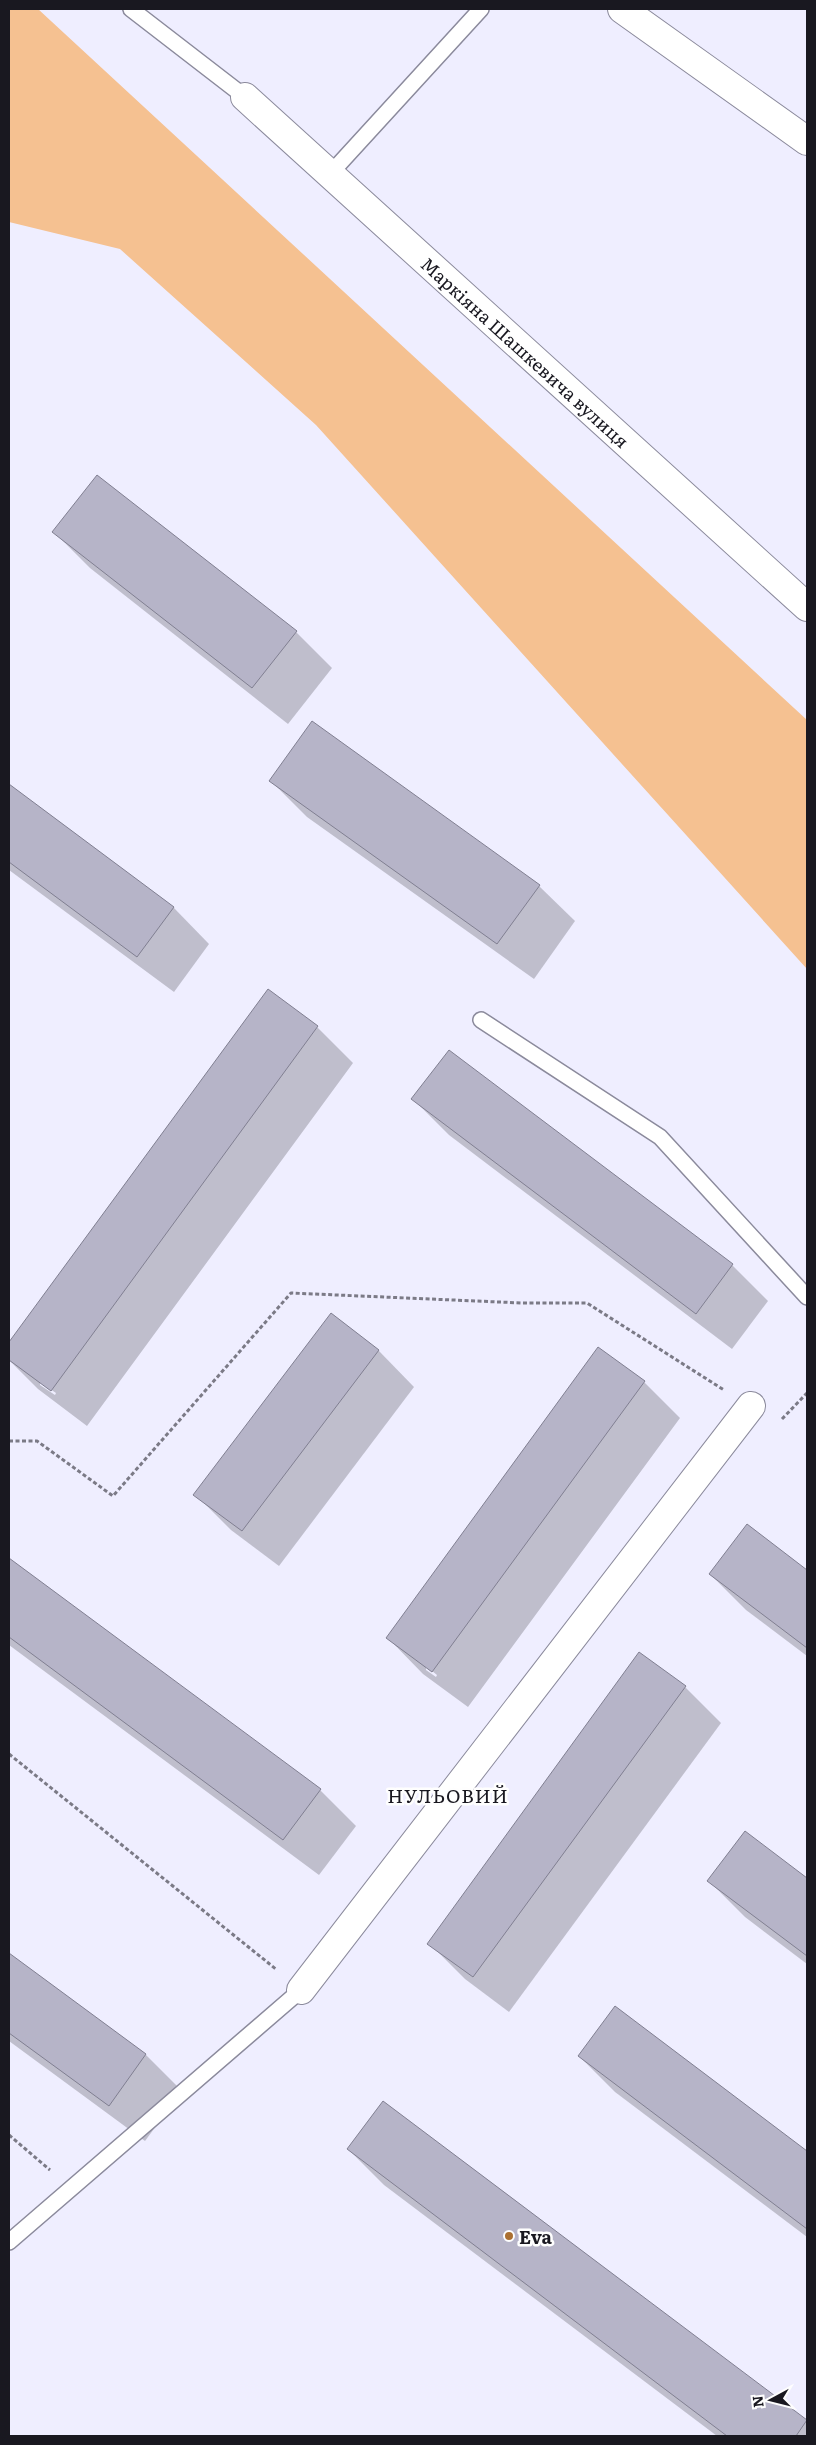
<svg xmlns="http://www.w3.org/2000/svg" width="816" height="2445" font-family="Literata,serif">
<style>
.green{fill:#f5c191}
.shadow{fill:#0003;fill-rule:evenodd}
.building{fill:#b6b4c8;stroke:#807f91}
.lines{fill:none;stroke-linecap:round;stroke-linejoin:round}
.lane-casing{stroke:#8b8a9c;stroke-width:18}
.street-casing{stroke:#8b8a9c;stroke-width:30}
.path{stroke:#7b7a86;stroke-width:3;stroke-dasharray:4 2.5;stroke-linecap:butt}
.lane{stroke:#fff;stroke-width:15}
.street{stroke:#fff;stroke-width:28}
.poi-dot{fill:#ab7031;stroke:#fefefe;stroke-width:2}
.labels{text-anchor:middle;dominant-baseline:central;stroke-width:5;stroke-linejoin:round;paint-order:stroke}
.street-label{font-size:18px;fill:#191820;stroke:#fefefe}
.poi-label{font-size:18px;font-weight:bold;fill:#191820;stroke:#fefefe;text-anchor:start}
.neighbourhood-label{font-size:19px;letter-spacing:1px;fill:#191820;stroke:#fefefe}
</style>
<rect width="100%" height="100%" fill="#efeeff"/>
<polygon class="green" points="9,9 38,9 807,720 807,969 316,425 120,249 9,222"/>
<g class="shadow">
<polygon points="54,532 296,632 332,668 288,724 90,568"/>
<polygon points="271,781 539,886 575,921 534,979 307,817"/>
<polygon points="9,786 174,908 209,944 174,992 9,870"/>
<path d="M268,991l49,36 36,36 -266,363 -49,-37 -29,-29v-16zM40,1382l16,11 -1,2 -15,-10z"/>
<polygon points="413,1099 732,1265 768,1301 732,1349 449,1135"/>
<polygon points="331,1315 379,1351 414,1387 279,1566 231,1530 195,1494"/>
<path d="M644,1382l36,36 -212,289 -45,-33 -35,-36zM426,1666l11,9 -1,2 -10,-7z"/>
<polygon points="747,1526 807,1572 807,1656 746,1610 710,1574"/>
<polygon points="9,1560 320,1790 356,1826 319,1875 9,1645"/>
<polygon points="685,1687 721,1723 509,2012 465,1979 429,1943"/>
<polygon points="745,1833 807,1880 807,1964 745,1917 709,1881"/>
<polygon points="9,1955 146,2055 182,2091 145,2141 9,2041"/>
<polygon points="615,2008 807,2153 807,2237 615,2092 579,2056"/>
<polygon points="383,2103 807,2422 807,2436 717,2436 384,2185 348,2149"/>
</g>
<g class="building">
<polygon points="97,475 297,631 252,688 52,532"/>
<polygon points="312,721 540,885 497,944 269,781"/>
<polygon points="9,784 174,907 137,957 9,862"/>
<polygon points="268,989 318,1026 51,1391 9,1360 9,1342"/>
<polygon points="449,1050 733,1264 696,1314 411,1099"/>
<polygon points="331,1313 379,1350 242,1531 193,1495"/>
<polygon points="598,1347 645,1381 432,1672 386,1638"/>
<polygon points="747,1524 807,1570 807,1648 709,1574"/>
<polygon points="9,1558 321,1789 283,1840 9,1637"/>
<polygon points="639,1652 686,1686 473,1977 427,1944"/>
<polygon points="745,1831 807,1878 807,1956 707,1881"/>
<polygon points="9,1953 146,2054 109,2106 9,2033"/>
<polygon points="615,2006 807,2151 807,2229 578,2056"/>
<polygon points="383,2101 807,2420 796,2436 727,2436 347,2149"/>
</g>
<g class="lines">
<defs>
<g id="lane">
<polyline points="131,9 245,97"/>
<polyline points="330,174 481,9"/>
<polyline points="481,1020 660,1137 807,1297"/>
<polyline points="9,2242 301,1990"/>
</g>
<g id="street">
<polyline points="622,9 807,141"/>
<path id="s1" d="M245,97l562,510"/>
<polyline points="301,1990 751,1406"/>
</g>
</defs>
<use href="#lane" class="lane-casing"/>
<use href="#street" class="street-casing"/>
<g class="path">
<polyline points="782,1419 807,1393"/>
<polyline points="9,1441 37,1441 113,1496 291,1293 522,1303 587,1303 724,1390"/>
<polyline points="9,1754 277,1970"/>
<polyline points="9,2135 50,2170"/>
</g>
<use href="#lane" class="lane"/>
<use href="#street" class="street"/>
</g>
<circle class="poi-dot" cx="509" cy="2236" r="5"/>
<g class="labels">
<g class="street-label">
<text stroke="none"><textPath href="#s1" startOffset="379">Маркіяна Шашкевича вулиця</textPath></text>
</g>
<g class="poi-label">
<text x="519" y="2236">Eva</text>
</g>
<g class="neighbourhood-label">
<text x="448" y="1795">НУЛЬОВИЙ</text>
</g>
</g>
<rect width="816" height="2445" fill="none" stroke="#191820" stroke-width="20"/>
<g transform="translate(771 2400) rotate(263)" stroke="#fefefe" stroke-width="4" paint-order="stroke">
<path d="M0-4L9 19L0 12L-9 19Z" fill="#191820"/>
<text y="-8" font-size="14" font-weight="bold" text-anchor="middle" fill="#191820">N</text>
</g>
</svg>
